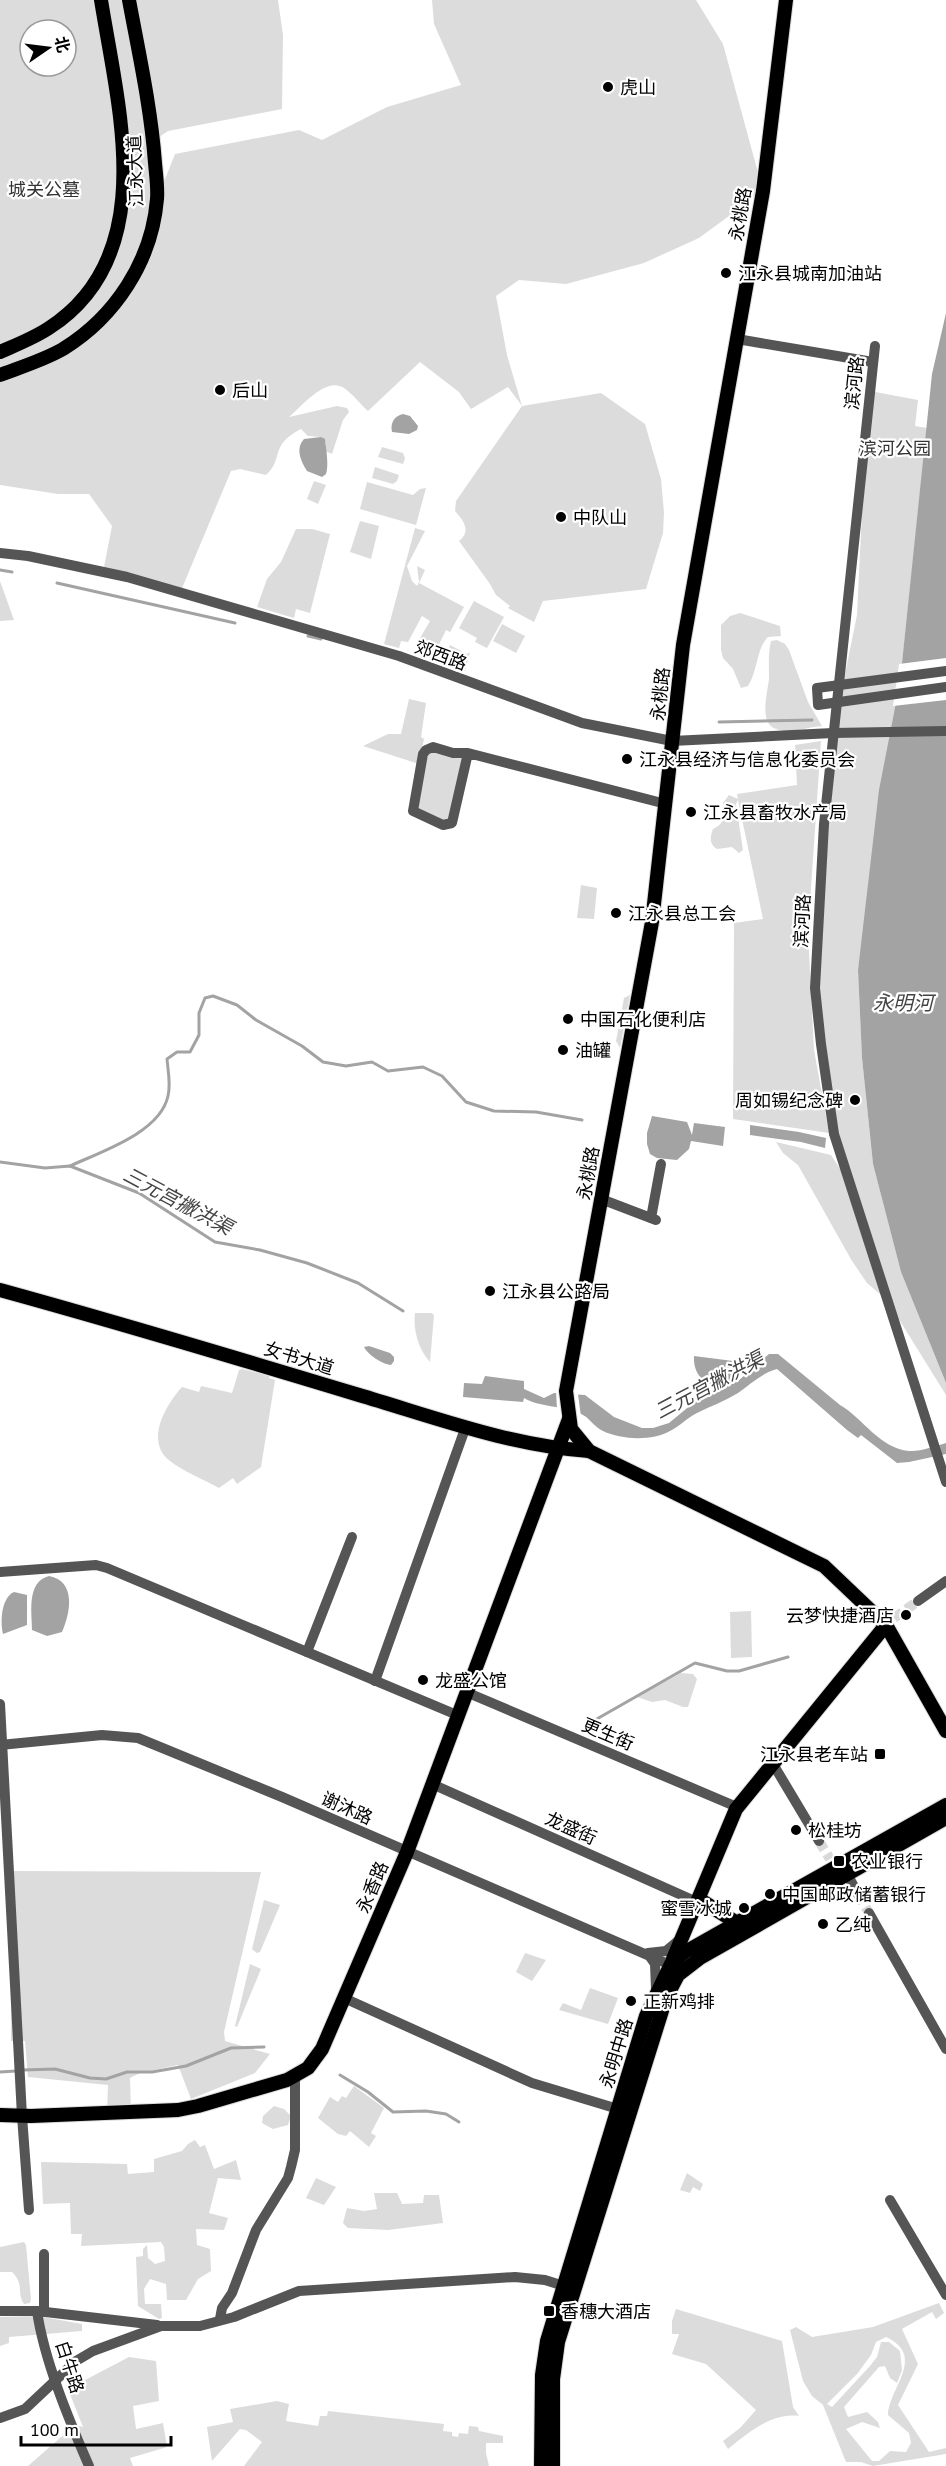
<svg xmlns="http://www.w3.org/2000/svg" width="946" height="2466" font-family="'PT Sans','Noto Sans SC',sans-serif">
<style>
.green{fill:#dcdcdc;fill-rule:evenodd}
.water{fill:#a3a3a3}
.pier{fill:#fff}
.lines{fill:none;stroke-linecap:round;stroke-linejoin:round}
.stream{stroke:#a3a3a3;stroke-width:3}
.minor-tunnel{stroke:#d9d9d9;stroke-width:10;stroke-dasharray:10 5;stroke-linecap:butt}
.major-casing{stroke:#dbdbdb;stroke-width:16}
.minor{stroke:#555;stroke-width:10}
.major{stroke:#000;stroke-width:14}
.poi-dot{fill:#000;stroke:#fff;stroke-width:2}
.labels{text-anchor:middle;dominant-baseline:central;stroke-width:4.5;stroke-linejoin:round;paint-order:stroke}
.poi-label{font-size:18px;fill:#000;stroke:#fff;text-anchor:start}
.street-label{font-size:18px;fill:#000;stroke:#fff}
.park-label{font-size:18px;fill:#333;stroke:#fff}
.water-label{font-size:20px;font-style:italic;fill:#444;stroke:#fff}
</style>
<rect width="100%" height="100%" fill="#fff"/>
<g class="green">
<path d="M0,0h278l5,35 -1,74 -114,22 -15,10 5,56 17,-43 124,-24 23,10 65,-33 74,-22 -27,-61 -2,-24h264l27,44 40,147 -64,47 -55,25 -78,21 -47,-4 -23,16 11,59 15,51 79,-13 44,31 16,55 3,34 -1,20 -17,56 -103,12 -9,21 -26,-14 2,-2 -14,-11 -6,-11 -31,-43c13,-10 4,-21 -4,-30l1,-10 66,-95 -14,-19 -37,22 -12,-17 -39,-30 -52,49c-8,-7 -15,-17 -24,-23 -18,-12 -43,19 -55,29l48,-11 10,2 2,4 -6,8 -11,34 -7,-3 1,-8 -5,-6 -13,-1 -7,-7c-32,16 -17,30 -35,46l-26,-6 -9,2 -51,122 -77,-21 9,-46 -23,-32h-31l-58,-9zM30,30h36v36h-36z"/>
<polygon points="870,391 918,400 915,426 927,428 900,682 858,970 862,1058 873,1164 901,1272 946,1383 946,1395 887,1300 867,1283 852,1261 798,1165 783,1153 776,1142 831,1155 848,1181 834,1134 816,988 833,733 857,615 866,429"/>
<polygon points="382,447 403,453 405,458 403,464 378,457"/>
<polygon points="375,467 399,475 397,481 393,484 372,478"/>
<polygon points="314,481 326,485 318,504 307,499"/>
<polygon points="367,482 413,495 420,489 426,488 416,525 360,509"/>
<polygon points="360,521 379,526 371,559 350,552"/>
<polygon points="415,528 425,531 407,566 412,581 417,586 419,582 417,566 425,570 419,583 464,607 450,632 446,630 432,659 419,654 421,647 416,645 430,621 422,616 408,642 401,641 399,648 384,644"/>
<polygon points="296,529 312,529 330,534 310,613 296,609 294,618 257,607 267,579 281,562"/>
<polygon points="0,581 14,620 0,621"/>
<polygon points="474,601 504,617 487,648 475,642 477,638 459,628"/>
<path d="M740,613l40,13 1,10 -13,1c-12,12 -10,34 -20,49l-7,2 -8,-19 -10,-11 -2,-8v-25l9,-9z"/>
<polygon points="502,624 525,636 516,653 493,641"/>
<path d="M777,640l8,4 4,6 19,52 14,24c-14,1 -33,8 -46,3 -18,-6 -8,-37 -7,-51 0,-13 -1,-25 2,-37z"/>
<polygon points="450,645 467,654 470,652 465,671 443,663"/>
<polygon points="409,699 426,703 421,737 424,739 419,764 363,746 388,734 401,734"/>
<path d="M821,741l-13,191 6,118 15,83 -96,-14 1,-196 29,-4 -25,-119 -2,4 7,46 -4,3 -7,-6 -15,2c-8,-5 -7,-12 -4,-20 11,-5 15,-14 10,-26l6,-8 9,4 -1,-5 60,-9 -2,-40z"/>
<polygon points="426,750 466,753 452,823 418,815 423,754"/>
<polygon points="581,885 597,888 594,919 577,918"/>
<polygon points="630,995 620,1048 616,1041 624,998"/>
<path d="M415,1313h16l3,2 -4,47c-12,-13 -17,-32 -15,-49z"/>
<path d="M242,1369l27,7v2l6,2 -14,87 -24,17 -4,-6 -14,10c-16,-9 -35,-16 -49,-27 -26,-20 -4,-56 12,-74l17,5 2,-6 31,7 7,-23z"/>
<polygon points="751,1611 752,1657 731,1658 730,1612"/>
<polygon points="681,1673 693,1674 697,1679 688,1707 683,1707 665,1700 652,1702 637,1697"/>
<polygon points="12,1871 261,1872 224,2032 225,2041 270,2054 255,2073 191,2099 178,2065 140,2073 130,2078 131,2112 107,2113 108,2085 28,2077 25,2041 11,2041"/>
<polygon points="264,1900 280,1905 260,1952 257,1953 252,1949"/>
<polygon points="525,1953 546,1960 532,1981 516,1972"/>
<polygon points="250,1964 261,1969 237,2027 235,2026"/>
<polygon points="590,1988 618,1998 608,2024 559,2010 563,2003 581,2010"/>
<polygon points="354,2086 384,2108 371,2133 376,2136 369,2147 350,2131 346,2136 338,2134 318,2118 330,2097 338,2102 342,2096 346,2098"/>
<polygon points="274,2106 284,2109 291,2116 288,2125 273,2129 262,2123 263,2116"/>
<polygon points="195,2140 200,2147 205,2145 214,2169 236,2160 241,2180 218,2178 209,2213 228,2218 224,2230 196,2229 197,2245 210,2249 211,2271 198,2279 186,2300 167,2300 166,2284 150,2279 144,2289 145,2304 161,2304 162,2318 159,2319 138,2306 136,2257 143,2256 143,2249 147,2245 148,2258 155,2264 165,2261 164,2247 161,2242 81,2246 82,2234 71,2234 70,2203 43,2204 41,2162 127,2164 128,2174 154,2172 154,2159 182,2151 188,2144"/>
<polygon points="687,2173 703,2184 700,2191 693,2187 690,2193 680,2190"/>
<polygon points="316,2178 336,2187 324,2205 306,2198"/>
<polygon points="374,2193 397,2193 402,2204 423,2203 424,2195 439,2195 443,2223 388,2230 348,2228 343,2223 347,2208 364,2211 377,2209"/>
<path d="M24,2242l2,3 5,54 -1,4 -6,1c-8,-12 1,-19 -12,-32h-12v-25z"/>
<path d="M939,2303l5,10 -8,6 -4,-7 -30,17 16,35 -20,41 31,47 17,-4v6l-73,12 -12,-4h-15l-23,-57 -11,-9 -9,-15 -13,-51 6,-3 16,10 61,-10zM886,2337c41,19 3,51 2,78l21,18 2,10 -5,9 -16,-1 -11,10h-7l-26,-32 16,-7 18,6 -2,-6 -11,-10 -19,5 -4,-10 35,-40 6,-1 5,12 7,5 5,-13 -2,-19 -11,-9h-8l-4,15 -7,9 -38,41 -5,-3 30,-30 14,-19 5,-13z"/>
<path d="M676,2309l106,32 11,66 6,9c-27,-4 -51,17 -71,33l-5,-8 17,-13 16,-18 -50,-46 -34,-10 7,-20h-7v-13z"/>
<polygon points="38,2316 82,2324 82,2331 9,2337 9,2343 0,2346 0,2317"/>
<polygon points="129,2357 156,2361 159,2401 133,2406 136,2429 163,2423 167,2447 130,2458 133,2466 28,2466 75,2425 83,2427 68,2389"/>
<polygon points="277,2401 289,2404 286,2421 318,2426 320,2416 327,2416 328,2411 444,2424 443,2431 452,2432 452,2436 458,2437 459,2433 468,2434 469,2426 478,2427 479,2431 503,2436 503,2443 486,2443 486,2453 489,2466 244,2466 262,2442 246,2430 240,2429 212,2461 207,2427 233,2422 230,2409"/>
</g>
<g class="water">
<polygon points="946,313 946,1383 901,1272 873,1164 862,1058 858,970 879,790 900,682 932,374"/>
<path d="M403,414l7,2 8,10 -1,4 -8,4 -17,-2c-2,-9 2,-16 11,-18z"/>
<path d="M321,437l4,2c1,10 4,26 1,35l-4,3 -15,-6c-6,-10 -12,-22 -3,-32z"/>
<polygon points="652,1116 687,1122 692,1135 694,1123 725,1127 723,1146 691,1141 689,1149 677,1160 657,1158 650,1154 647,1144 647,1133"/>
<polygon points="750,1125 799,1132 826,1138 825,1148 801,1142 750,1135"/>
<path d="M369,1346l21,7 4,4v4l-3,4c-9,-1 -23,-10 -27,-18z"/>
<path d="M769,1354h9l62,51c24,14 39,43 69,46 11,1 26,-5 37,-8v11l-37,8 -12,1 -36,-28 -3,3 -11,-8 -70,-61c-15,4 -26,15 -39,24 -13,8 -27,13 -41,20 -10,5 -17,13 -27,18 -18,10 -48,9 -67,0 -9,-4 -14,-14 -22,-17 -18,-9 -40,-6 -57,-16l-1,4 -60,-5 1,-14 18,1 3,-8 39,5v8l20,9 10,-5 31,2 29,22 28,11h11l16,-5 23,-19 46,-23z"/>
<path d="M694,1356l47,6c-8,34 -49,28 -47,-6z"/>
<path d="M49,1576c27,5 22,36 13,56l-15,4 -15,-6c0,-17 -6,-48 17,-54z"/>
<path d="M14,1592l13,3v30l-24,9c-3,-12 -2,-36 11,-42z"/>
</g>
<g class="pier">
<polygon points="946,658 946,700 893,706 899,664"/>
<polygon points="556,1390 578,1394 581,1417 557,1410"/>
</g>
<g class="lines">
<g class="stream">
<polyline points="0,570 12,572"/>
<polyline points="57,583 235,623"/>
<polyline points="308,636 321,639"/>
<polyline points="719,722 812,720"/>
<polyline points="0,1162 45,1168 70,1166 139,1193 215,1242 260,1250 307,1263 358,1283 403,1311"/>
<path d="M70,1166c30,-14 90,-33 98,-70 3,-12 0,-25 -1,-37l10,-7h13l9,-17v-22l6,-15 8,-2 24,9 19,15 46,26 21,16 23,4 26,-4 16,9 35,-4 19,9 24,26 28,9 42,1 46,8"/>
<polyline points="595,1720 695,1663 727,1671 739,1671 788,1657"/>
<polyline points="23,2070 55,2069 90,2078 106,2079 127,2072 152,2072 186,2066 231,2048 264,2047"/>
<polyline points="0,2072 16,2071"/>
<polyline points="340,2075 368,2092 393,2112 426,2111 446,2114 459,2122"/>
</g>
<g class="minor-tunnel">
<polyline points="894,1618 918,1601"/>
<polyline points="819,1841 830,1859"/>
<polyline points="858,1894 869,1913"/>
</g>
<defs>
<g id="major">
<polyline points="786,0 763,191 683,645 652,922 566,1391 571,1429 589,1451 824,1566 886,1625 946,1731"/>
<path d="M0,352c16,-7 34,-14 49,-24 112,-72 69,-221 52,-328"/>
<path d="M0,375c21,-8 44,-15 63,-26 52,-32 89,-88 94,-150 1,-11 -1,-24 -2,-36 -4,-55 -16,-109 -26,-163"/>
<path d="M0,1290c120,33 240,69 359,105 75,22 152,51 230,56"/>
<polyline points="699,1899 737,1923"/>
<polyline points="673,1959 736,1809 886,1625"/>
<polyline points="0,2115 31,2116 178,2110 198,2106 287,2080 308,2068 322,2049 407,1852 569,1419"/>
<polyline points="541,2466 542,2375 547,2341 646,2016 671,1964 685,1952 946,1805"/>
<polyline points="553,2466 553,2379 558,2342 666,1998 678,1975 700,1958 946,1818"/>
</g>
</defs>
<use href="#major" class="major-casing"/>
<g class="minor">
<polyline points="737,339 873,362"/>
<polyline points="875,346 824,824 815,988 821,1044 834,1134 946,1482"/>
<polyline points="0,553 28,556 127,577 399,656 582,723 672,741 833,733 946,731"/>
<polyline points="946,671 817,688 818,705 946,687"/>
<path d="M468,753l-16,70 -9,2 -30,-14 10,-57 3,-4 7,-3 20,6h15c66,17 132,34 198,51"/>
<polyline points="601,1199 656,1220"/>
<polyline points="651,1218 661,1164"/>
<polyline points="0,1572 96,1565 107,1568 457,1715"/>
<polyline points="918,1601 946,1581"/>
<polyline points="307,1652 352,1537"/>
<polyline points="375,1681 466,1426"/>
<polyline points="466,1692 737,1807"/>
<polyline points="0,1704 22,2116 29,2210"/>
<polyline points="0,1745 102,1735 138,1738 282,1797 675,1967"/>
<polyline points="773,1764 819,1841"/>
<polyline points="432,1784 697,1902"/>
<polyline points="847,1874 858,1894"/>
<polyline points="869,1913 946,2049"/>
<polyline points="648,1953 666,1951 679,1940"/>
<polyline points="648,1954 655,1964 656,1989"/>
<polyline points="344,1998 532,2083 618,2109"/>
<polyline points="890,2200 946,2295"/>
<polyline points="0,2311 37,2311 157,2325"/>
<path d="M37,2311c7,49 32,109 52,155"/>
<polyline points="44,2312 44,2254"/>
<polyline points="220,2319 222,2308 232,2293 256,2230 288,2178 291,2167 295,2150 295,2075"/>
<polyline points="0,2418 25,2409 76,2361 93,2351 161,2326 200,2326 234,2317 299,2291 515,2277 545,2280 564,2286"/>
</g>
<use href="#major" class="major"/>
</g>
<g class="poi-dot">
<circle cx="608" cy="87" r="6"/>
<circle cx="726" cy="273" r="6"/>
<circle cx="220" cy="390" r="6"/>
<circle cx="561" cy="517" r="6"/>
<circle cx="627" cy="759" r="6"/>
<circle cx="691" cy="812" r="6"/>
<circle cx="616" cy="913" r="6"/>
<circle cx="568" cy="1019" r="6"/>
<circle cx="563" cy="1050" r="6"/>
<circle cx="855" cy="1100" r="6"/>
<circle cx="490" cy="1291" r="6"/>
<circle cx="906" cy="1615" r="6"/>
<circle cx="423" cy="1680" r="6"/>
<rect x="874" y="1748" width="12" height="12" rx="3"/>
<circle cx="796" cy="1830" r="6"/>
<rect x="833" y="1855" width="12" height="12" rx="3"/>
<circle cx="770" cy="1894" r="6"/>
<circle cx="744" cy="1908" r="6"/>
<circle cx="823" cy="1924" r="6"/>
<circle cx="631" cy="2001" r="6"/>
<rect x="543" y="2305" width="12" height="12" rx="3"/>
</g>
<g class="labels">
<g class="poi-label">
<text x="620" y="87">虎山</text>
<text x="738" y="273">江永县城南加油站</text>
<text x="232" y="390">后山</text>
<text x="573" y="517">中队山</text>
<text x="639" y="759">江永县经济与信息化委员会</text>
<text x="703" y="812">江永县畜牧水产局</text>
<text x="628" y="913">江永县总工会</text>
<text x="580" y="1019">中国石化便利店</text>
<text x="575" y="1050">油罐</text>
<text x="843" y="1100" text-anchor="end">周如锡纪念碑</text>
<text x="502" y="1291">江永县公路局</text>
<text x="894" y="1615" text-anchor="end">云梦快捷酒店</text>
<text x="435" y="1680">龙盛公馆</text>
<text x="868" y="1754" text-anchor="end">江永县老车站</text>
<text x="808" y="1830">松桂坊</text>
<text x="851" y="1861">农业银行</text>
<text x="782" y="1894">中国邮政储蓄银行</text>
<text x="732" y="1908" text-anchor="end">蜜雪冰城</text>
<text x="835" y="1924">乙纯</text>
<text x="643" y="2001">正新鸡排</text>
<text x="561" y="2311">香穗大酒店</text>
</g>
<g class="street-label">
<text transform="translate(135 171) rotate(-92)">江永大道</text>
<text transform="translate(740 214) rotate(-80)">永桃路</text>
<text transform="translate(854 383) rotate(-84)">滨河路</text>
<text transform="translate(441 655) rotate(20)">郊西路</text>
<text transform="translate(660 694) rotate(-84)">永桃路</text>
<text transform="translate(802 921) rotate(-87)">滨河路</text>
<text transform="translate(588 1173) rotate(-80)">永桃路</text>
<text transform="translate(299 1358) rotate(17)">女书大道</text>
<text transform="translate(608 1734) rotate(23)">更生街</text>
<text transform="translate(347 1808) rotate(24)">谢沐路</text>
<text transform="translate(571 1828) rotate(24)">龙盛街</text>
<text transform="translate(372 1887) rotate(-67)">永香路</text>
<text transform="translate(616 2053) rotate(-73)">永明中路</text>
<text transform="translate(70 2367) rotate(72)">白牛路</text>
</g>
<g class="park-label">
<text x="44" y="189">城关公墓</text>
<text x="895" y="448">滨河公园</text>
</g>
<g class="water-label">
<text x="903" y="1003">永明河</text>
<text transform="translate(178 1201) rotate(28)">三元宫撇洪渠</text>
<text transform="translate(709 1385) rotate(-28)">三元宫撇洪渠</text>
</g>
</g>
<g transform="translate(48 48) rotate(76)"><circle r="28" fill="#ffffff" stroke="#999999" stroke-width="1.5"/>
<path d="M0-4.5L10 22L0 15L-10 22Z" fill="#000000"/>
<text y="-9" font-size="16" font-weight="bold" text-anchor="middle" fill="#000000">北</text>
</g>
<path d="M21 2436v9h150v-9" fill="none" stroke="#000000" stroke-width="3"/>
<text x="30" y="2436" font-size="18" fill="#000000" stroke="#ffffff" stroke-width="4.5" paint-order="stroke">100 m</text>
</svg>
